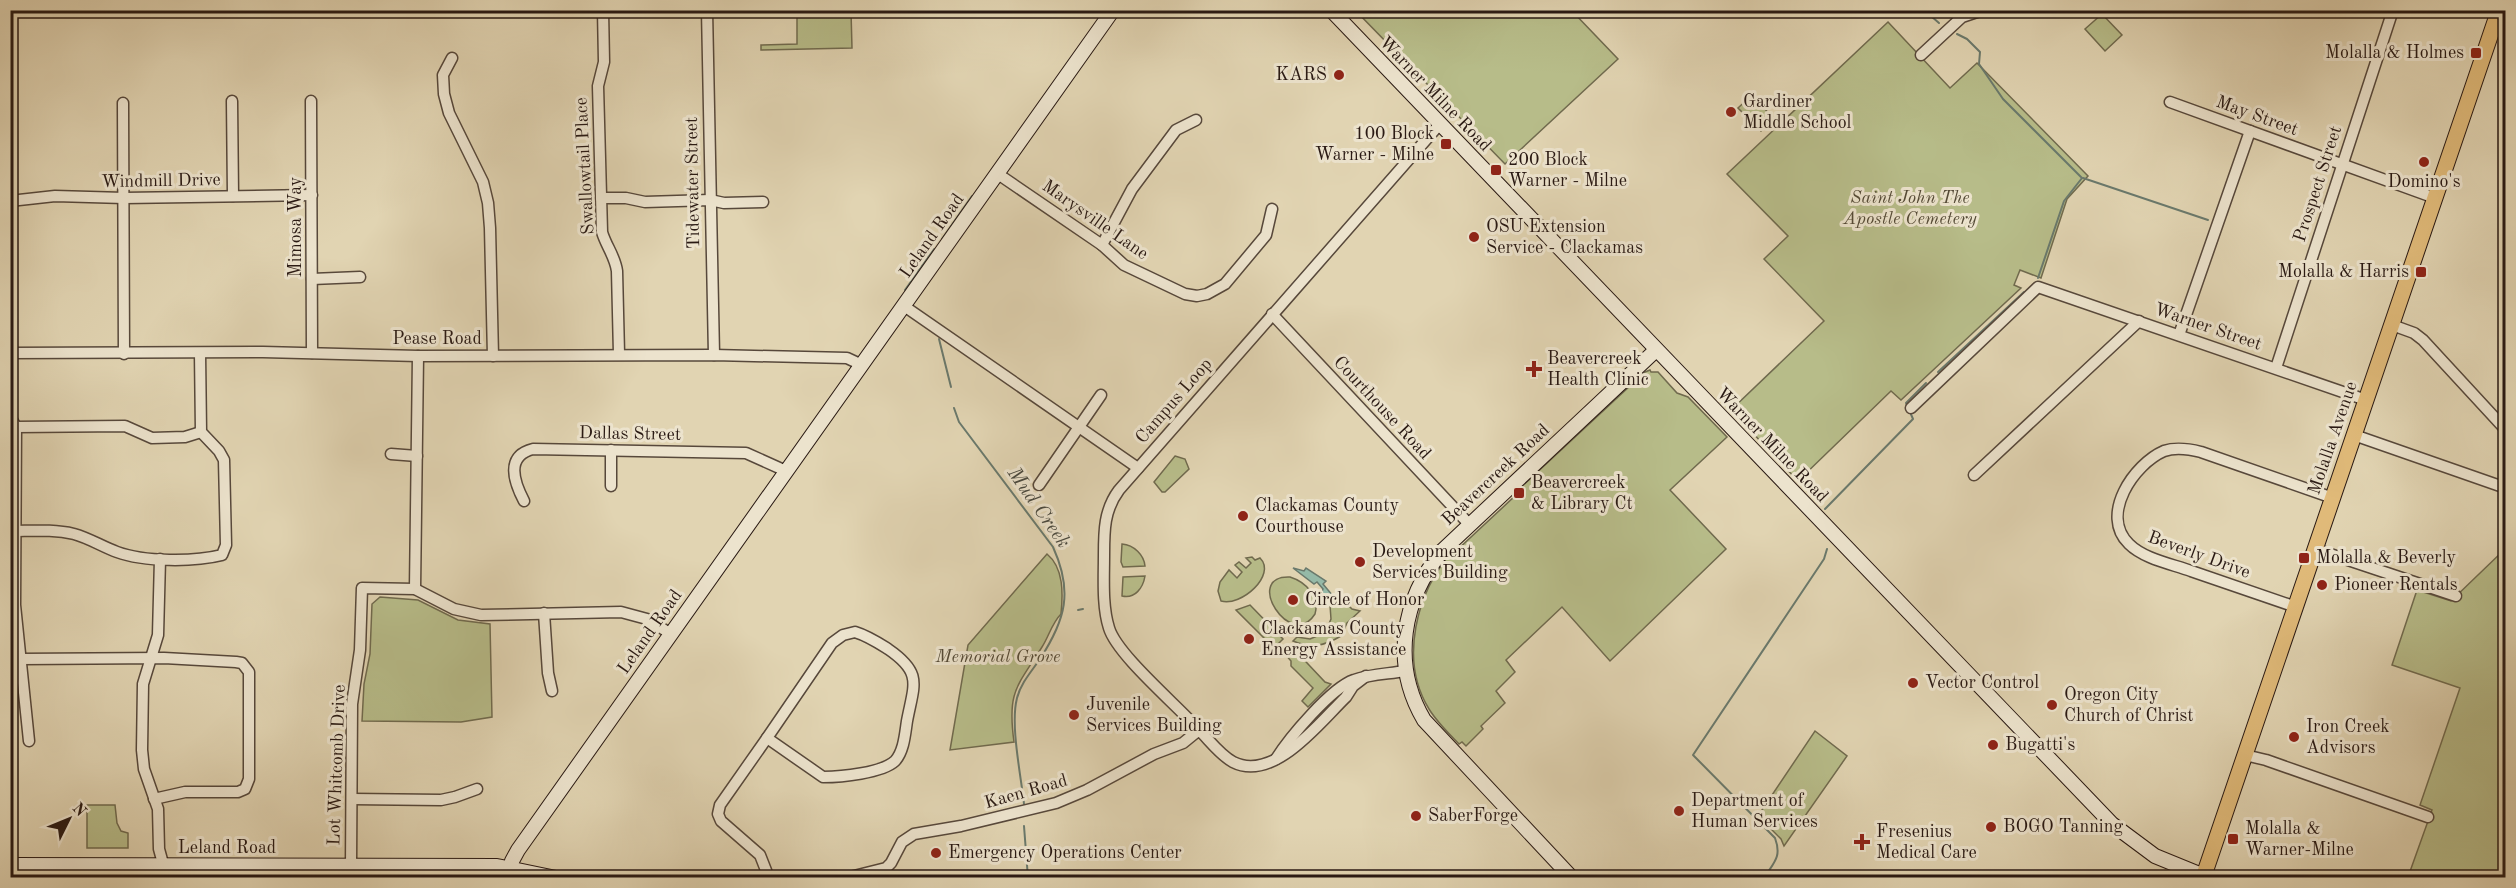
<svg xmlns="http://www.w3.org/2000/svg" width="2516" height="888" font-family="'Old Standard TT',serif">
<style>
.green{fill:#b7bc89;stroke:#706a4e;stroke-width:1.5}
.water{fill:#95b9a7;stroke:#6a796c;stroke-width:1.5}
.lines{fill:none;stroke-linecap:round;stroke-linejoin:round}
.stream{stroke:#6a796c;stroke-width:2}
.street-casing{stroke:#57483b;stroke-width:13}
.secondary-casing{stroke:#291913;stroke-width:16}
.primary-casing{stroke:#291913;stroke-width:17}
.street{stroke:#ece3cd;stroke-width:10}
.secondary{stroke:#ece3cd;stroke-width:14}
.primary{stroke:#e0ba79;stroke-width:15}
.poi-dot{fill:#8f2418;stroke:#ece3cd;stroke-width:2}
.labels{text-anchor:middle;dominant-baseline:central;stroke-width:6;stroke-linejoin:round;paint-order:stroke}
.poi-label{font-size:18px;fill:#291913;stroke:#ece3cd;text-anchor:start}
.street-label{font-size:18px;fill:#291913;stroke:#ece3cd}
.park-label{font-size:18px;font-style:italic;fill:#544a36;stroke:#ece3cd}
.water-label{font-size:20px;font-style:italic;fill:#49493f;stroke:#ece3cd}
</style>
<rect width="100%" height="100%" fill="#e1d4b2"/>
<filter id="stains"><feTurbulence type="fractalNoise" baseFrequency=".00333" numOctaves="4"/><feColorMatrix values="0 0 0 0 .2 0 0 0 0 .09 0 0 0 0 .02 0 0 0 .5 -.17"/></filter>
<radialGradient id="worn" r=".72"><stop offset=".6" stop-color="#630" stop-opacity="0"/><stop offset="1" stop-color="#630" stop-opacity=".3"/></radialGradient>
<g class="green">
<polygon points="1360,10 1572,11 1618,59 1505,164 1357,12"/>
<polygon points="805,11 851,11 852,48 761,50 761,45 797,44 797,17"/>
<polygon points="2102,14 2122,35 2105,51 2085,29"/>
<polygon points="1888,22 1950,88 1977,63 2088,176 2067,199 2041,278 2020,270 2014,285 2021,288 1901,400 1891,391 1798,481 1731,410 1824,321 1764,259 1788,236 1727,174"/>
<polygon points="1752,95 1774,119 1761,131 1738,108"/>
<path d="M1650,370l1,2h7l19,21 11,4 39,40 -57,53 56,59 -116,112 -48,-54 -56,53 9,12 -19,19 9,12 -24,23 2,3 -17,17 -4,-4 -3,2c-11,-11 -22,-22 -30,-35 -30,-49 -13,-117 24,-158h3l59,-55 2,1 5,-5 -3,-3 126,-117z"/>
<polygon points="1175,456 1185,459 1189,469 1165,492 1162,492 1154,482"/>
<path d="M1122,544c12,1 22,11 23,22l-22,1 -2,-5z"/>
<polygon points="2505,549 2505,877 2408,877 2432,810 2420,805 2460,688 2392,665 2417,590 2451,601"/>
<path d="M1047,554c17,14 16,40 14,60 -9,9 -12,22 -19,33 -25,40 -35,44 -28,95l-64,8 18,-105z"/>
<path d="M1252,557l3,3 5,-2c17,17 -19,49 -39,43l-3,-10 2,-9 9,-12 8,8 5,-6 -7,-7 4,-3 7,6 5,-5 -5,-5z"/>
<path d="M1145,576c-2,12 -10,23 -23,20l1,-19z"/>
<path d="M1290,577c16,5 30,20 25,37 -24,38 -73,-39 -25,-37z"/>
<path d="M1339,596l13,13 8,2 -13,12 -6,13c-17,10 -29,13 -48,5l4,-4 13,2 15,-6 6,-14 -1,-14z"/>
<polygon points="380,597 418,600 458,620 490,624 492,717 461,722 362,721 364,684 370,654 372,604"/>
<polygon points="1250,605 1283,639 1276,646 1269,639 1265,639 1236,610"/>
<polygon points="1292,647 1325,682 1331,684 1308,707 1302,701 1313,688 1291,666 1291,661 1285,654"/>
<polygon points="1815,731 1847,756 1784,846 1781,839 1758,816"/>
<polygon points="87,805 115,805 117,823 121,831 128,833 128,848 87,848"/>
</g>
<polygon class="water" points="1293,568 1304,571 1306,568 1326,581 1323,584 1333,596 1325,605 1321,595 1323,589 1317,582 1314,584"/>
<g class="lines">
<g class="stream">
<polyline points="1924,10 1939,23"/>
<polyline points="1957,34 1967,39 1980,52 1979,64 2003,99 2082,178 2064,201 2038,278"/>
<polyline points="2083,178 2208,220"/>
<polyline points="942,239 972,196"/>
<polyline points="905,290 934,249"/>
<polyline points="939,339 951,387"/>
<polyline points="1938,372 2024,292"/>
<polyline points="1908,407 1906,403 1926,383"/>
<path d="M954,408l5,14 94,125c20,44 13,72 -13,112 -9,13 -19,24 -23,39 -7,27 4,77 7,106"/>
<polyline points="1825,509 1913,419 1910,412"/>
<polyline points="1078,610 1083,609"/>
<polyline points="1024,826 1028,878"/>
<path d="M1764,878c10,-16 18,-21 11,-40l-82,-83 131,-196 3,-10"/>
</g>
<defs>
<g id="street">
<path d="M603,10l1,52 -6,24 4,146c4,14 13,24 15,39l2,83"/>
<polyline points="707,10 714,355"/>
<polyline points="10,25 10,80"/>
<polyline points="1921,55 1962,17 1983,10"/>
<polyline points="452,58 443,75 444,94 449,113 483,182 488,203 490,228 493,356"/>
<polyline points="232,101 233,196"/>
<polyline points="311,101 312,353"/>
<polyline points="2170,102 2435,198"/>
<polyline points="123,103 124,354"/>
<polyline points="998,174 1102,245 1124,265 1185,294 1197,296 1207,294 1225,284 1266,235 1272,209"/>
<polyline points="601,198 626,198 645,202 710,200 724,203 763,202"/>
<polyline points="10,201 55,196 124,198 312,195"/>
<polyline points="1102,245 1132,189 1176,130 1196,120"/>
<polyline points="10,248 11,201"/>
<polyline points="312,279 360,277"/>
<polyline points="904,306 1138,468"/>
<polyline points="1272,314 1469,524"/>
<polyline points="2392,325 2414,333 2423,340 2506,430"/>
<polyline points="2179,335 2250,131"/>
<polyline points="10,353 263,352 418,356 714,355 847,358 862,365"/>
<polyline points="2276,368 2393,10"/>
<polyline points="1911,408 2038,287 2366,400"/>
<polyline points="10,416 16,427 15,605 29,741"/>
<polyline points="16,427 125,426 152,438 185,437 201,432"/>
<polyline points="2354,435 2506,488"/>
<polyline points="391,454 417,456"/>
<polyline points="1974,475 2139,321"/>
<polyline points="1039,485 1101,395"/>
<polyline points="611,486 611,450"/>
<path d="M524,501c-10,-19 -19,-45 9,-52l213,4 40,18"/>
<path d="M10,531c22,0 43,-2 64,3 15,4 29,13 43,18 27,10 77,10 105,3l4,-10 -2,-85 -5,-9 -18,-19 -1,-79"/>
<polyline points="2315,549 2456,596"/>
<polyline points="160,559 158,635 143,684 142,750 144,769 158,809 159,849 167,878"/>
<polyline points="415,589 418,356"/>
<path d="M2296,607c-35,-12 -70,-24 -105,-36 -19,-7 -47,-12 -62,-27 -30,-29 5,-80 35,-93 12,-4 25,-2 37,1l132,46"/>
<polyline points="544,613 548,673 552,691"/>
<path d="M855,632c13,4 22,10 33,17 35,24 26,35 19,72 -2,13 -3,30 -12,40 -13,12 -54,16 -72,16l-56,-39 65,-95 11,-8z"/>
<polyline points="21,659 164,658 236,662 242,663 249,672 249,779 245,789 238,792 185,792 154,799"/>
<path d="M1199,730c-21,-24 -82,-75 -90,-102 -7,-22 -5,-50 -5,-73 0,-24 0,-45 15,-65l320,-365"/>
<polyline points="767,738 720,805 718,814 721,821 760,855 769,878"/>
<polyline points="2245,755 2266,760 2428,817"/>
<path d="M1276,759c13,-21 55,-71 78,-79 16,-6 34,-6 51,-9"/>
<polyline points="352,799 441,800 455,797 477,789"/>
<polyline points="351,867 352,704 360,650 362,588 415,589 454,609 481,615 621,612 647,619 671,634"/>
<path d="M846,878l40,-10 5,-5 11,-21 12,-8 47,-8 95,-23 31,-13 67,-36 29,-11 16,-13c11,11 21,25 34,32 41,21 87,-40 113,-65l7,-11 13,-10"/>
</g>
<g id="secondary">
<polyline points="1331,10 2112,824 2155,856 2204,876"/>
<polyline points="10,865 497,866 556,878"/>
<polyline points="509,878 512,861 518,850 1113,10"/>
<path d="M1572,878l-148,-158c-33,-56 -22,-121 19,-170l213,-200"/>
</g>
<polyline id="primary" points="2203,878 2499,10"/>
</defs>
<use href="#street" class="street-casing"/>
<use href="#secondary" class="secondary-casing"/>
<use href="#primary" class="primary-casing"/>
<use href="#street" class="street"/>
<use href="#secondary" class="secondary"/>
<use href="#primary" class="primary"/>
</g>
<g class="poi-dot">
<rect x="2470" y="47" width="12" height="12" rx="3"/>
<circle cx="1339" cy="75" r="6"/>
<circle cx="1731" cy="112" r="6"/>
<rect x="1440" y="138" width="12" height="12" rx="3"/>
<circle cx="2424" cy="162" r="6"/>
<rect x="1490" y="164" width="12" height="12" rx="3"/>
<circle cx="1474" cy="237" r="6"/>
<rect x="2415" y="266" width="12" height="12" rx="3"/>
<path d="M1531 360h6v6h6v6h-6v6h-6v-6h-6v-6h6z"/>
<rect x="1513" y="487" width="12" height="12" rx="3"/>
<circle cx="1243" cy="516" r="6"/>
<rect x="2298" y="552" width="12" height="12" rx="3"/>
<circle cx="1360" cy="562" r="6"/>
<circle cx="2322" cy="585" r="6"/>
<circle cx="1293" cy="600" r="6"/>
<circle cx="1249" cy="639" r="6"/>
<circle cx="1913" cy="683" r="6"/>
<circle cx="2052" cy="705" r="6"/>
<circle cx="1074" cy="715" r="6"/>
<circle cx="2294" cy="737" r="6"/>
<circle cx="1993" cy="745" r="6"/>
<circle cx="1679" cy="811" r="6"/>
<circle cx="1416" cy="816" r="6"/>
<circle cx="1991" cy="827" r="6"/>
<rect x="2227" y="833" width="12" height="12" rx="3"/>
<path d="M1859 833h6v6h6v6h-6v6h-6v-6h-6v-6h6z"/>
<circle cx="936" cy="853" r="6"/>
</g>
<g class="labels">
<g class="poi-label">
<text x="2464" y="53" text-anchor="end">Molalla &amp; Holmes</text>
<text x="1327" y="75" text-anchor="end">KARS</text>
<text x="1743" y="102">Gardiner<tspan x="1743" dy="21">Middle School</tspan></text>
<text x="1434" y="134" text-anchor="end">100 Block<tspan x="1434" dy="21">Warner - Milne</tspan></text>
<text x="1508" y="160">200 Block<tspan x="1508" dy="21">Warner - Milne</tspan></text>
<text x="2424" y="182" text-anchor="middle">Domino's</text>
<text x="1486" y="227">OSU Extension<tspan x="1486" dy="21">Service - Clackamas</tspan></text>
<text x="2409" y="272" text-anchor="end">Molalla &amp; Harris</text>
<text x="1547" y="359">Beavercreek<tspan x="1547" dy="21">Health Clinic</tspan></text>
<text x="1531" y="483">Beavercreek<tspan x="1531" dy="21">&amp; Library Ct</tspan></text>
<text x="1255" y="506">Clackamas County<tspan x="1255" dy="21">Courthouse</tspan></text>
<text x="1372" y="552">Development<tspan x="1372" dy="21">Services Building</tspan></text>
<text x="2316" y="558">Molalla &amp; Beverly</text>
<text x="2334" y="585">Pioneer Rentals</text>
<text x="1305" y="600">Circle of Honor</text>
<text x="1261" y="629">Clackamas County<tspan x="1261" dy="21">Energy Assistance</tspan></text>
<text x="1925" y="683">Vector Control</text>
<text x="2064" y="695">Oregon City<tspan x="2064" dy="21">Church of Christ</tspan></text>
<text x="1086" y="705">Juvenile<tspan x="1086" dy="21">Services Building</tspan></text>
<text x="2306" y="727">Iron Creek<tspan x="2306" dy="21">Advisors</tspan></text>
<text x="2005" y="745">Bugatti's</text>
<text x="1691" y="801">Department of<tspan x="1691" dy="21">Human Services</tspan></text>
<text x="1428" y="816">SaberForge</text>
<text x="2003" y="827">BOGO Tanning</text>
<text x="2245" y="829">Molalla &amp;<tspan x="2245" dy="21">Warner-Milne</tspan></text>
<text x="1876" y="832">Fresenius<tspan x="1876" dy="21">Medical Care</tspan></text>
<text x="948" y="853">Emergency Operations Center</text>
</g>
<g class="street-label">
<text transform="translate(1435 94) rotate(46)">Warner Milne Road</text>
<text transform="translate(2257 116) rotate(20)">May Street</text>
<text transform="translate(585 166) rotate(-93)">Swallowtail Place</text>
<text transform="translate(161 181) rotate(-1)">Windmill Drive</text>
<text transform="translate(693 183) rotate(-91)">Tidewater Street</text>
<text transform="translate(2318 184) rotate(-72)">Prospect Street</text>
<text transform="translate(1095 220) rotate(35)">Marysville Lane</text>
<text transform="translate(296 227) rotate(-90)">Mimosa Way</text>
<text transform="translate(932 236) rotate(-55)">Leland Road</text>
<text transform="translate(2208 327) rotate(19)">Warner Street</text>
<text x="437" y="339">Pease Road</text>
<text transform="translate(1174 401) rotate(-49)">Campus Loop</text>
<text transform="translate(1382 408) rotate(47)">Courthouse Road</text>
<text transform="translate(630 434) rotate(1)">Dallas Street</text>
<text transform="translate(2333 438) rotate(-71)">Molalla Avenue</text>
<text transform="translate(1772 445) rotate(46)">Warner Milne Road</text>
<text transform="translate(1496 475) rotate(-43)">Beavercreek Road</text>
<text transform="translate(2199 555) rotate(20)">Beverly Drive</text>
<text transform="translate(650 632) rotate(-55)">Leland Road</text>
<text transform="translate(337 765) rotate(-88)">Lot Whitcomb Drive</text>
<text transform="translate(1026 792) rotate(-16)">Kaen Road</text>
<text x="227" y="848">Leland Road</text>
</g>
<g class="park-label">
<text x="1910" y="198">Saint John The<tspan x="1910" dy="21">Apostle Cemetery</tspan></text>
<text x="998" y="657">Memorial Grove</text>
</g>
<g class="water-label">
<text transform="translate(1038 508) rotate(55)">Mud Creek</text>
</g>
</g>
<rect width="2516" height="888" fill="none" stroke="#e1d4b2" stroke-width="36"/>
<rect x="12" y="12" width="2492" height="864" fill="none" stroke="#291913" stroke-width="3"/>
<rect x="18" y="18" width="2480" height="852" fill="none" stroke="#291913" stroke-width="1.5"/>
<g transform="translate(69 819) rotate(47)" stroke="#ece3cd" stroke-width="4.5" paint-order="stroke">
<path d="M0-4.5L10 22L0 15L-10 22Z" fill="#291913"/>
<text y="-9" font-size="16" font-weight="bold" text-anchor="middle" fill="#291913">N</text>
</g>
<rect width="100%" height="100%" filter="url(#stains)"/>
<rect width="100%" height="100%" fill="url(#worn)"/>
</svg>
